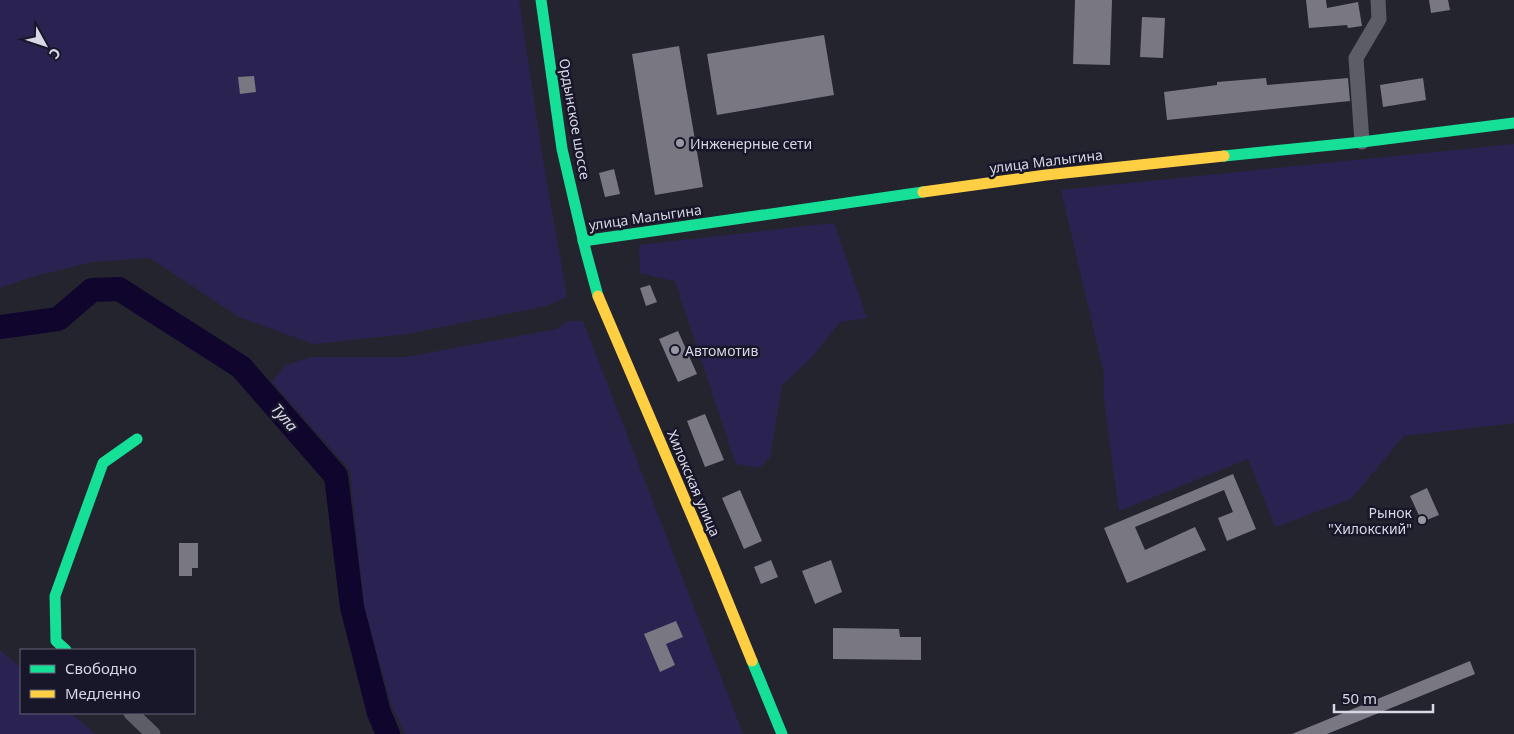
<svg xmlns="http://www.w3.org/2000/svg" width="1514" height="734" font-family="'Noto Sans',sans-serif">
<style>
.green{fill:#2a2352}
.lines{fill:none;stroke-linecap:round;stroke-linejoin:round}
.river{stroke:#0f052d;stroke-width:24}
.building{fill:#787782}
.street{stroke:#5d5d67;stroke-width:15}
.fast{stroke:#16e098;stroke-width:11}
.slow{stroke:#ffcf43;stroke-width:11}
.poi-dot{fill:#9898a5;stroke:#181629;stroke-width:2}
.labels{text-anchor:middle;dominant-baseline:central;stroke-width:5;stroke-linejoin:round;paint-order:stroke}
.street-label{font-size:14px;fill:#d7d7e5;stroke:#181629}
.poi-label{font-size:14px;fill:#d7d7e5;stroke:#181629;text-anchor:start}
.water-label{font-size:15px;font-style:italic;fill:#e0dff3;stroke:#181629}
</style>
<rect width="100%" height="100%" fill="#24242f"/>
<g class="green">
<polygon points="0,0 519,0 542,154 567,297 546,306 407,334 314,344 239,317 150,258 92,262 31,277 0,288"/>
<polygon points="1514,144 1514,423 1404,436 1351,499 1275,527 1248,459 1119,511 1104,400 1104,374 1061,190"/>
<polygon points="834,223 867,318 840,322 814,355 782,385 770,457 759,468 736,464 675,281 640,273 639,245"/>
<polygon points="567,321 583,321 743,734 405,734 392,707 364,607 350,470 272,382 286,365 311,357 406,357 557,329"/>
<polygon points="0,650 21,668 21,713 71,713 95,734 0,734"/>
</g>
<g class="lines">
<polyline class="river" points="0,327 58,319 92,290 119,289 241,367 336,476 352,607 379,713 388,734"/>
</g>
<g class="building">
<polygon points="1075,0 1112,0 1110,65 1073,64"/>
<polygon points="1306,0 1326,0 1327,8 1358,2 1362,26 1348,28 1347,25 1309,28"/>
<polygon points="1429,0 1448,0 1450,10 1431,13"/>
<polygon points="1142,17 1165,18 1163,58 1140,57"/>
<polygon points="824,35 834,95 717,115 707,54"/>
<polygon points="679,46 703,187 655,195 632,54"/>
<polygon points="254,76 256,92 240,94 238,77"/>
<polygon points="1266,78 1267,85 1348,78 1350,101 1167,120 1164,92 1217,85 1217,82"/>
<polygon points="1423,78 1426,100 1383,107 1380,85"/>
<polygon points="614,169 620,194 605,197 599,173"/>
<polygon points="650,285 657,302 646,306 640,288"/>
<polygon points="678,331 697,374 678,382 659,339"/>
<polygon points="705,414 724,460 705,467 687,421"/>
<polygon points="1233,474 1256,529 1227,541 1218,518 1233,512 1224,490 1135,527 1145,550 1195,527 1206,550 1127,583 1104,528"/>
<polygon points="1427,488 1439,515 1422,522 1410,496"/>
<polygon points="740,490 762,541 744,549 722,498"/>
<polygon points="179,543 198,543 198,568 192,568 192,576 179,576"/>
<polygon points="771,560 778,577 761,584 754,567"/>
<polygon points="831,560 842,592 815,604 802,571"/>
<polygon points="676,621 683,637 666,644 675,665 660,672 644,634"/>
<polygon points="833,628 899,629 900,637 921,637 921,660 833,659"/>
<polygon points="1470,661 1475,674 1327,734 1292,734"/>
</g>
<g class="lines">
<g class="street">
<polyline points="1362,142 1356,58 1379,19 1378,0"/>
<polyline points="131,713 153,734"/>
</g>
<g class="fast">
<polyline points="541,0 562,149 586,252 598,296"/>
<polyline points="1224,156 1362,142 1514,123"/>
<polyline points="583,241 923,192"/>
<polyline points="66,650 56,641 55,596 103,463 137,439"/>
<polyline points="752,661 782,734"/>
</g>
<g class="slow">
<polyline points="923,192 1046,175 1224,156"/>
<polyline points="598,296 712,563 752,661"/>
</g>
</g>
<g class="poi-dot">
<circle cx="680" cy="143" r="5"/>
<circle cx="675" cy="350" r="5"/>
<circle cx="1422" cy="520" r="5"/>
</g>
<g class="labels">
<g class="street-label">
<text transform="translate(575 119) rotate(80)">Ордынское шоссе</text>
<text transform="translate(1046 161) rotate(-7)">улица Малыгина</text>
<text transform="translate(645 217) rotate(-8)">улица Малыгина</text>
<text transform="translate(694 483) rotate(67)">Хилокская улица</text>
</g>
<g class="poi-label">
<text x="690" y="143">Инженерные сети</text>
<text x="685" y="350">Автомотив</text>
<text x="1412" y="512" text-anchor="end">Рынок<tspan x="1412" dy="16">"Хилокский"</tspan></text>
</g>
<g class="water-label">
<text transform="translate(285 417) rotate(49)">Тула</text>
</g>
</g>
<rect x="20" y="649" width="175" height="65" fill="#181629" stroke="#646374"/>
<rect x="30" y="665" width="25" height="8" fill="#16e098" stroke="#646374"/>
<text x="65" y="674" font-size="15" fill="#d7d7e5">Свободно</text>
<rect x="30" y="690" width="25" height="8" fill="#ffcf43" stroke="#646374"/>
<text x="65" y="699" font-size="15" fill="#d7d7e5">Медленно</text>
<g transform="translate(45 45) rotate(130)" stroke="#181629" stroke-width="4" paint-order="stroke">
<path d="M0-4L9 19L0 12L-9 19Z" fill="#d7d7e5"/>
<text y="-8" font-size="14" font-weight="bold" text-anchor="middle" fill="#d7d7e5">С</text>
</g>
<path d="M1334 704v8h99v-8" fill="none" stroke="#d7d7e5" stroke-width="2.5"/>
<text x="1342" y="704" font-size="15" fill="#d7d7e5" stroke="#181629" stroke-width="4" paint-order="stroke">50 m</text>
</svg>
